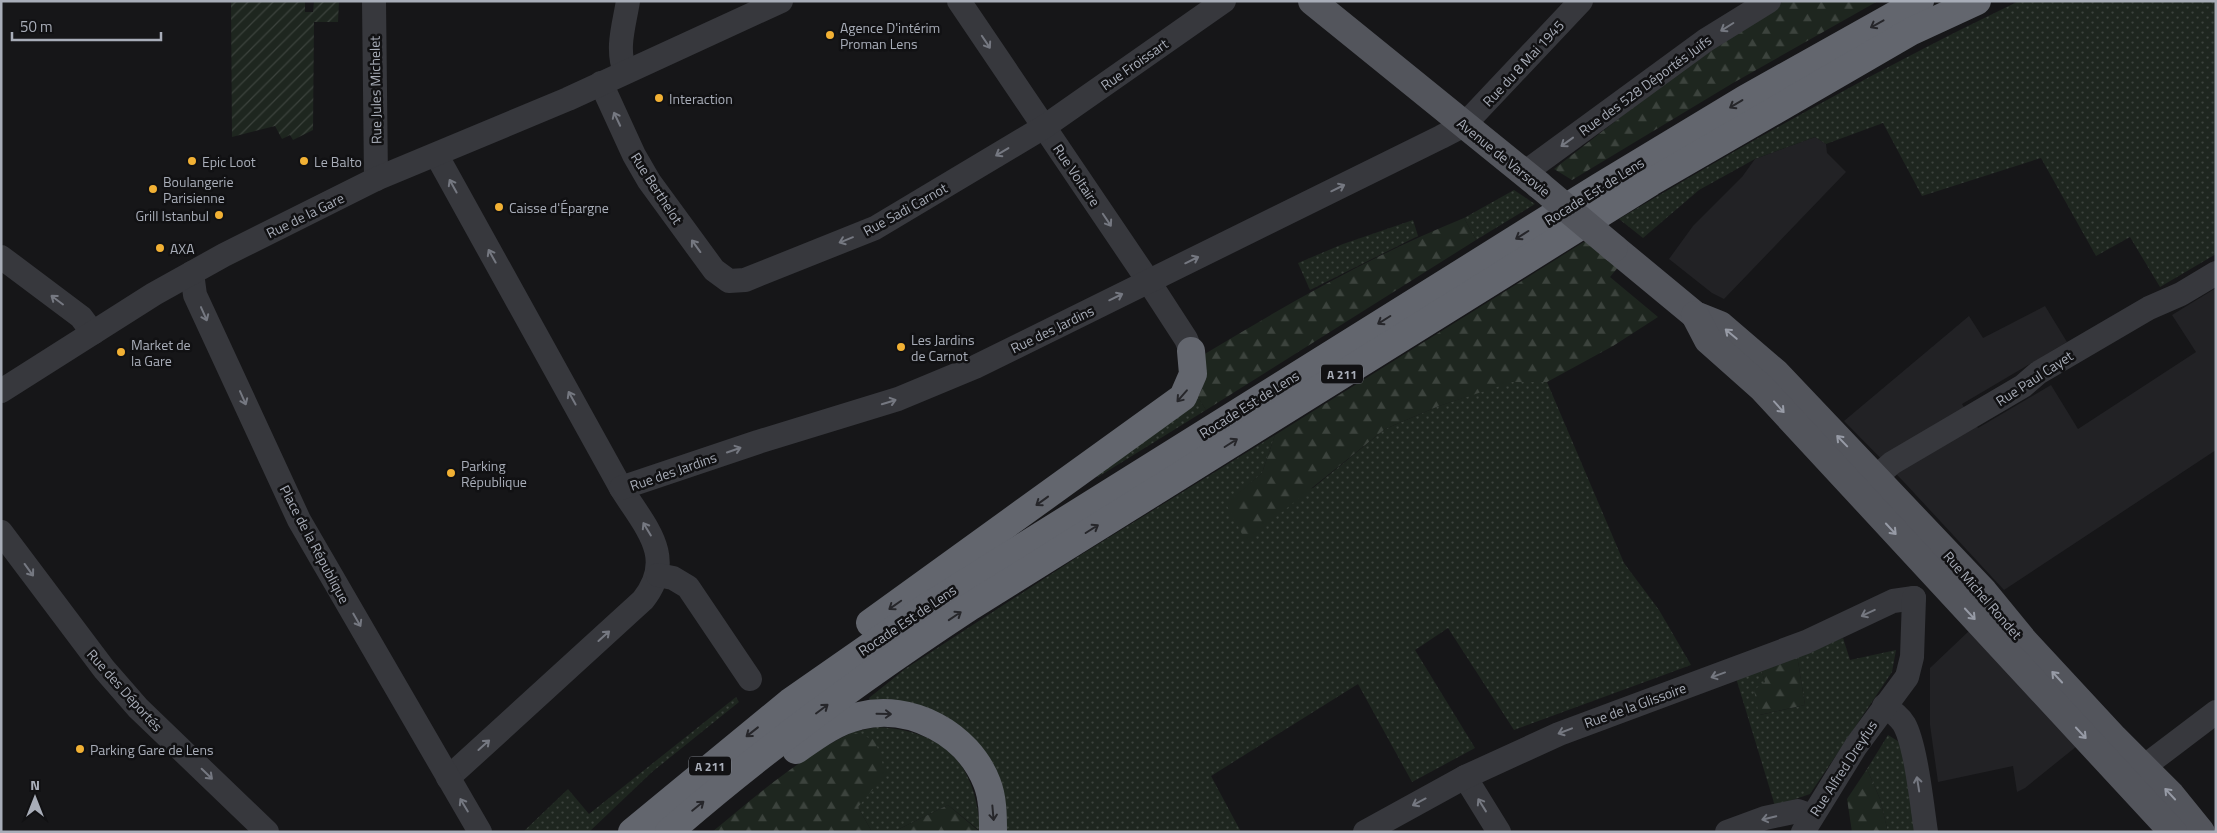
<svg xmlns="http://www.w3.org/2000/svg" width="2217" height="833" font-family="'Titillium Web',sans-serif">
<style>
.built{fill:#222225}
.grass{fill:url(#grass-dots)}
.forest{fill:url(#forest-firs)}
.garden{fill:url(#garden-furrows)}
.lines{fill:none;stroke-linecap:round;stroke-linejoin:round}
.minor{stroke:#37383d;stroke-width:24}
.major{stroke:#53555c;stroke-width:28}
.highway{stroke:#63666e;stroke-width:28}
.major-bridge{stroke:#53555c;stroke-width:28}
.oneway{stroke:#26262a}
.oneway2{stroke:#757881}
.oneway3{stroke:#979ba6}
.poi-dot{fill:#f2b134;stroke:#111113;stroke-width:2}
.labels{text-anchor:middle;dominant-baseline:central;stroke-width:5;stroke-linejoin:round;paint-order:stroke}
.shield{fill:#111113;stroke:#7b7e86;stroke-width:1}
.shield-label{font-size:12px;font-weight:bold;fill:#a8adb8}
.poi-label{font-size:14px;fill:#a8adb8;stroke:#111113;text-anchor:start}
.street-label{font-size:14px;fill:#a8adb8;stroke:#111113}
</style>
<defs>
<pattern id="grass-dots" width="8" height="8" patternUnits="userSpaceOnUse" patternTransform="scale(1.25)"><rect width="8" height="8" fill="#1e261f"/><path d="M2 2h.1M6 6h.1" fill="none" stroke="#3c433d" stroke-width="1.8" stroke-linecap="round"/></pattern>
<pattern id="forest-firs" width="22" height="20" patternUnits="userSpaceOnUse" patternTransform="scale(1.25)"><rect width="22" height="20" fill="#1e261f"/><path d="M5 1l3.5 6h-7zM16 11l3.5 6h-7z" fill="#3c433d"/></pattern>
<pattern id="garden-furrows" width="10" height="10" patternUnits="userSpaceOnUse" patternTransform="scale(1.25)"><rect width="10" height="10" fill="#1e261f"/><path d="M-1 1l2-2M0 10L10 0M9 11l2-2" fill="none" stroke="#3c433d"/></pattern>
</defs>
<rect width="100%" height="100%" fill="#161618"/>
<g class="built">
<polygon points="1815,137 1826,144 1827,153 1846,172 1724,299 1712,293 1669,259 1693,226 1742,177 1755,159"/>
<polygon points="2216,288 2216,450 2004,590 1903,481 1844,421 1969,316 1983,338 2045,306 2067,342 1962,404 1978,428 2051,385 2078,429 2196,352 2172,315"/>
<polygon points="1970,630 2077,746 2025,788 2017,792 2013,766 1938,782 1930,725 1930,668"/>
</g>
<g class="grass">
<path d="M2019,1h197v253l-56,33 -30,-50 -34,19 -55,-98 -119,38 -39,-73 -57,21 -11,-7 -60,22 -56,31 -56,48 -24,-19c131,-78 263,-152 400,-218z"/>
<polygon points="1514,190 1535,204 1476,240 1464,218"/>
<polygon points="1413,220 1418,236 1310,290 1298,263 1343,244"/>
<polygon points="1512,381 1547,382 1624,563 1659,610 1691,665 1514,730 1448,628 1415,650 1475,748 1412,782 1358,684 1211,776 1241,832 1002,832 991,773 872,705 869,698 905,669 1079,556 1275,435 1262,473 1227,504 1313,488 1385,429 1439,406"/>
<polygon points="1198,397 1206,410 1098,477 1095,473 1187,407"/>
<polygon points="1843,638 1850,660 1896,650 1892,672 1810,794 1775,806 1736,678 1761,669 1765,682 1760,715 1805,705 1797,655"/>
<polygon points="736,697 739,702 652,772 589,832 523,832 568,789 589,814"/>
<path d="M877,727c68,4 99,36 103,104l-32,-26 -55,27h-21l-14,-25 -5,-75z"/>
<polygon points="1888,735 1906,746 1920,832 1888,832 1880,799 1867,769"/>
</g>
<g class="forest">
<polygon points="1784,1 1878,1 1733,83 1572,180 1554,169 1708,49"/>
<path d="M1464,218l12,22 -270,170 -8,-13c7,-15 8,-26 5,-42 85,-51 169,-100 261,-137z"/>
<polygon points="1587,240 1619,266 1610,277 1658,317 1613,346 1547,382 1512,382 1439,406 1385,429 1246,541 1226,504 1262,473 1275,435"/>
<polygon points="1797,655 1805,705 1759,715 1754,690 1765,682 1761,669"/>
<path d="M853,732l22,8 11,34 -28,33 14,25h-160c44,-36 89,-76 141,-100z"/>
<polygon points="1867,769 1880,799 1888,832 1852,832 1847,799"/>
<polygon points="948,805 980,832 893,832"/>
</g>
<polygon class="garden" points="231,1 305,1 305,12 313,12 314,1 339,1 338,22 314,22 313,130 293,140 290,135 282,139 275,126 232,137"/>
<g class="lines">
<g class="minor">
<polyline points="374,1 376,179"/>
<polyline points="959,1 1149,282 1186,339 1191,351"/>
<path d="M625,72c-9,-24 -1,-46 3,-71"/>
<polyline points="601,83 634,155 649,181 714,270 729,281 745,280 875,228 1044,127 1224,1"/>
<path d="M437,156l184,332c24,39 56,69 22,112l-195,178"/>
<polyline points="1524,173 1706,40 1769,1"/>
<polyline points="1,257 81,317 93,333"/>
<polyline points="192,273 195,295 299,520 480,832"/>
<polyline points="1,391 154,294 224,255 376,179 568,99 781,1"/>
<polyline points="621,488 758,442 898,399 975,367 1441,137 1464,125 1581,1"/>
<polyline points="1862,489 1892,463 2023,386 2038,373 2149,308 2181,294 2216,273"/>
<polyline points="1,532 104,669 138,708 267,832"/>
<polyline points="658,575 673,578 688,587 750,679"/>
<path d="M1884,706c8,5 15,10 20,18 12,21 18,82 22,108"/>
<polyline points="1465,777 1499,832"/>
<polyline points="2129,781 2154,759 2216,712"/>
<polyline points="1365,832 1465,777 1559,734 1806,642 1893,601 1914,598"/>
<polyline points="1727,832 1765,818 1798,811 1812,816"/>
<polyline points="1803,832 1856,746 1907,677 1912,657 1914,598"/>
</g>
<g class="major">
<polyline points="1312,1 1539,185"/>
<polyline points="1614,248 1695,315 1720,325 1776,373 1984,592 2024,641 2114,738 2171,795 2201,832"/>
<polyline points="1695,315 1708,340 1762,388 2173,832"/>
</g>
<g class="highway">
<polyline points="870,623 1183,397 1193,374 1191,351"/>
<path d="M796,750c20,-14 40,-29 63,-34 52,-13 109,18 128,67 6,15 6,33 6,49"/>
<polyline points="632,832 790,702 922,610 1599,187 1745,99 1920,1"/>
<path d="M669,832c95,-83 197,-157 302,-226l680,-424 261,-151 65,-30"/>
</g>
<polyline class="major-bridge" points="1539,185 1614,248"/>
</g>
<defs><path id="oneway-shaft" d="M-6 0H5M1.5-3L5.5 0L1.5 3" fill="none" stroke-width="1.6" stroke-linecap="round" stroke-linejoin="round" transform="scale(1.25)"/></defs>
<g class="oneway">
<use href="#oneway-shaft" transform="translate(1877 24) rotate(151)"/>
<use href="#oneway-shaft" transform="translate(1736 104) rotate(149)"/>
<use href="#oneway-shaft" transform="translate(1522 235) rotate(148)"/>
<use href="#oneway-shaft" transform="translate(1384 320) rotate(148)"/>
<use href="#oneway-shaft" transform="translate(1182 396) rotate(131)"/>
<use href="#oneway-shaft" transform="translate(1231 443) rotate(-32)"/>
<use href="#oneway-shaft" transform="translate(1042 501) rotate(144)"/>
<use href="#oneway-shaft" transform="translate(1092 529) rotate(-32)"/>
<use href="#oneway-shaft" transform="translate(895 605) rotate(145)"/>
<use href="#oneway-shaft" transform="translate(955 616) rotate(-34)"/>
<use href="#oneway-shaft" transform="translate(822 709) rotate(-37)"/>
<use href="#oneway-shaft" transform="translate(884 714) rotate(1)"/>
<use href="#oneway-shaft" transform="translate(752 732) rotate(142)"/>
<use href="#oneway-shaft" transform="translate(698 806) rotate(-39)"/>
<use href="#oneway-shaft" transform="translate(993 813) rotate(85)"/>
</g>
<g class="oneway2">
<use href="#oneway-shaft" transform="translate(1727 27) rotate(148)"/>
<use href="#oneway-shaft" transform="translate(986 42) rotate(56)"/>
<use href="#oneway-shaft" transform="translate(617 119) rotate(-115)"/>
<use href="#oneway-shaft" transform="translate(1567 142) rotate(144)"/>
<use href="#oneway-shaft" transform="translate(1002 152) rotate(149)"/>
<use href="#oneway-shaft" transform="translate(453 186) rotate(-119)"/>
<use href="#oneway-shaft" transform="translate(1338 188) rotate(-26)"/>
<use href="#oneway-shaft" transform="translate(1107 220) rotate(56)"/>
<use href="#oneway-shaft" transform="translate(846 240) rotate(158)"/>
<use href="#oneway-shaft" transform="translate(696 246) rotate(-126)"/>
<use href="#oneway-shaft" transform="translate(492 256) rotate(-119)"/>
<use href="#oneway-shaft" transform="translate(1192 260) rotate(-26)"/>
<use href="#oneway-shaft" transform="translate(1116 297) rotate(-26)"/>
<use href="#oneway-shaft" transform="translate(57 300) rotate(-143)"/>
<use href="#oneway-shaft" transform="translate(204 314) rotate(66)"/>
<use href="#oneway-shaft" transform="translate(243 398) rotate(66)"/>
<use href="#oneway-shaft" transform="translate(572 398) rotate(-119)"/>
<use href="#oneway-shaft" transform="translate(889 402) rotate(-17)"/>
<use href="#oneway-shaft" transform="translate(734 450) rotate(-19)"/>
<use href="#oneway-shaft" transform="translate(647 529) rotate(-121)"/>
<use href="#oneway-shaft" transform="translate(29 570) rotate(54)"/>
<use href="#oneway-shaft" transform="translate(1868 613) rotate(155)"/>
<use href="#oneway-shaft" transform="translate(357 620) rotate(60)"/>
<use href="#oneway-shaft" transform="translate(604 636) rotate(-42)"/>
<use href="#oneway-shaft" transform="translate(1718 675) rotate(160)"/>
<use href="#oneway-shaft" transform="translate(1565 731) rotate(159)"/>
<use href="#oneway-shaft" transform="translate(484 745) rotate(-42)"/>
<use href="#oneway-shaft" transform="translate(207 774) rotate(44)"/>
<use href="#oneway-shaft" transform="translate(1918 784) rotate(-99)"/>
<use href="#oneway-shaft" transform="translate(1419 802) rotate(152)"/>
<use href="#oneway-shaft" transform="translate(464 805) rotate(-121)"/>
<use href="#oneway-shaft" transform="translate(1482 805) rotate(-122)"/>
<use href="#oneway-shaft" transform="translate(1769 818) rotate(166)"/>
</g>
<g class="oneway3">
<use href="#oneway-shaft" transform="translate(1731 334) rotate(-140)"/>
<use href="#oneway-shaft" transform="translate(1779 407) rotate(48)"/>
<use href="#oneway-shaft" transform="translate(1842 441) rotate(-134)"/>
<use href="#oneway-shaft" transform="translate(1891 529) rotate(47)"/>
<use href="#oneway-shaft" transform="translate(1970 614) rotate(47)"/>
<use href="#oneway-shaft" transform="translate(2057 677) rotate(-133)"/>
<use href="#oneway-shaft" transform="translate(2081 733) rotate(47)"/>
<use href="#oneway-shaft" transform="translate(2170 794) rotate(-133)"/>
</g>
<g class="poi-dot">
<circle cx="830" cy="35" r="5"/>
<circle cx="659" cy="98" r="5"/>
<circle cx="192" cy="161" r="5"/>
<circle cx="304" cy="161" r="5"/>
<circle cx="153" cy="189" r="5"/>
<circle cx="499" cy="207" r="5"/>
<circle cx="219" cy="215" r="5"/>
<circle cx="160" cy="248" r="5"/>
<circle cx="901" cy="347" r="5"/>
<circle cx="121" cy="352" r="5"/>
<circle cx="451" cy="473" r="5"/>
<circle cx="80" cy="749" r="5"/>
</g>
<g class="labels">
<g class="shield">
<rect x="1321" y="364.5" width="42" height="19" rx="4"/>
<rect x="689" y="756.5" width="42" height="19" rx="4"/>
</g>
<g class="shield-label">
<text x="1342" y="374">A 211</text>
<text x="710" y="766">A 211</text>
</g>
<g class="poi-label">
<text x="840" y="27">Agence D'intérim<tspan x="840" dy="16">Proman Lens</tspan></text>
<text x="669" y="98">Interaction</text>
<text x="202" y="161">Epic Loot</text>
<text x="314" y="161">Le Balto</text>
<text x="163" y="181">Boulangerie<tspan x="163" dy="16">Parisienne</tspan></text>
<text x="509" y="207">Caisse d'Épargne</text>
<text x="209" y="215" text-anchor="end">Grill Istanbul</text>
<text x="170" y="248">AXA</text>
<text x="911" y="339">Les Jardins<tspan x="911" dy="16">de Carnot</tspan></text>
<text x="131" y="344">Market de<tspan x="131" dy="16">la Gare</tspan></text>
<text x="461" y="465">Parking<tspan x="461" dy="16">République</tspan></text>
<text x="90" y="749">Parking Gare de Lens</text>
</g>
<g class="street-label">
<text transform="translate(1523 63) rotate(-47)">Rue du 8 Mai 1945</text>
<text transform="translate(1134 64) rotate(-35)">Rue Froissart</text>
<text transform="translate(1645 85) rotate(-36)">Rue des 528 Déportés Juifs</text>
<text transform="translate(375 90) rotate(-91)">Rue Jules Michelet</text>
<text transform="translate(1504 157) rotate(39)">Avenue de Varsovie</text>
<text transform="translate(1077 175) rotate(56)">Rue Voltaire</text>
<text transform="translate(657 188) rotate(57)">Rue Berthelot</text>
<text transform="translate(1594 191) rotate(-32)">Rocade Est de Lens</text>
<text transform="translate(905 209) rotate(-29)">Rue Sadi Carnot</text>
<text transform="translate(305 215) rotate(-26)">Rue de la Gare</text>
<text transform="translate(1052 329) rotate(-26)">Rue des Jardins</text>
<text transform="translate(2034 378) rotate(-33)">Rue Paul Cayet</text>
<text transform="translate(1249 404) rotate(-32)">Rocade Est de Lens</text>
<text transform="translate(673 471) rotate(-19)">Rue des Jardins</text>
<text transform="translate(315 544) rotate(62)">Place de la République</text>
<text transform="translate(1983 595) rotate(49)">Rue Michel Rondet</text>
<text transform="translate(907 620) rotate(-34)">Rocade Est de Lens</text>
<text transform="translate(125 690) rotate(48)">Rue des Déportés</text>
<text transform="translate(1635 705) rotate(-20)">Rue de la Glissoire</text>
<text transform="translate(1843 768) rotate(-57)">Rue Alfred Dreyfus</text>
</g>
</g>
<rect width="2217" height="833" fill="none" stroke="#a8adb8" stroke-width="5"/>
<g transform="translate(35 798)" stroke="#111113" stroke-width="4" paint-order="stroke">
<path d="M0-4L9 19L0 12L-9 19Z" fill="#a8adb8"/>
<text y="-8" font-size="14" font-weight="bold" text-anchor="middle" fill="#a8adb8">N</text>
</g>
<path d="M12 32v8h149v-8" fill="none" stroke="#a8adb8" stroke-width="2.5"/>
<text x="20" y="32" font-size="15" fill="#a8adb8" stroke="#111113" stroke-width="4" paint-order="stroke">50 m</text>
</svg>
